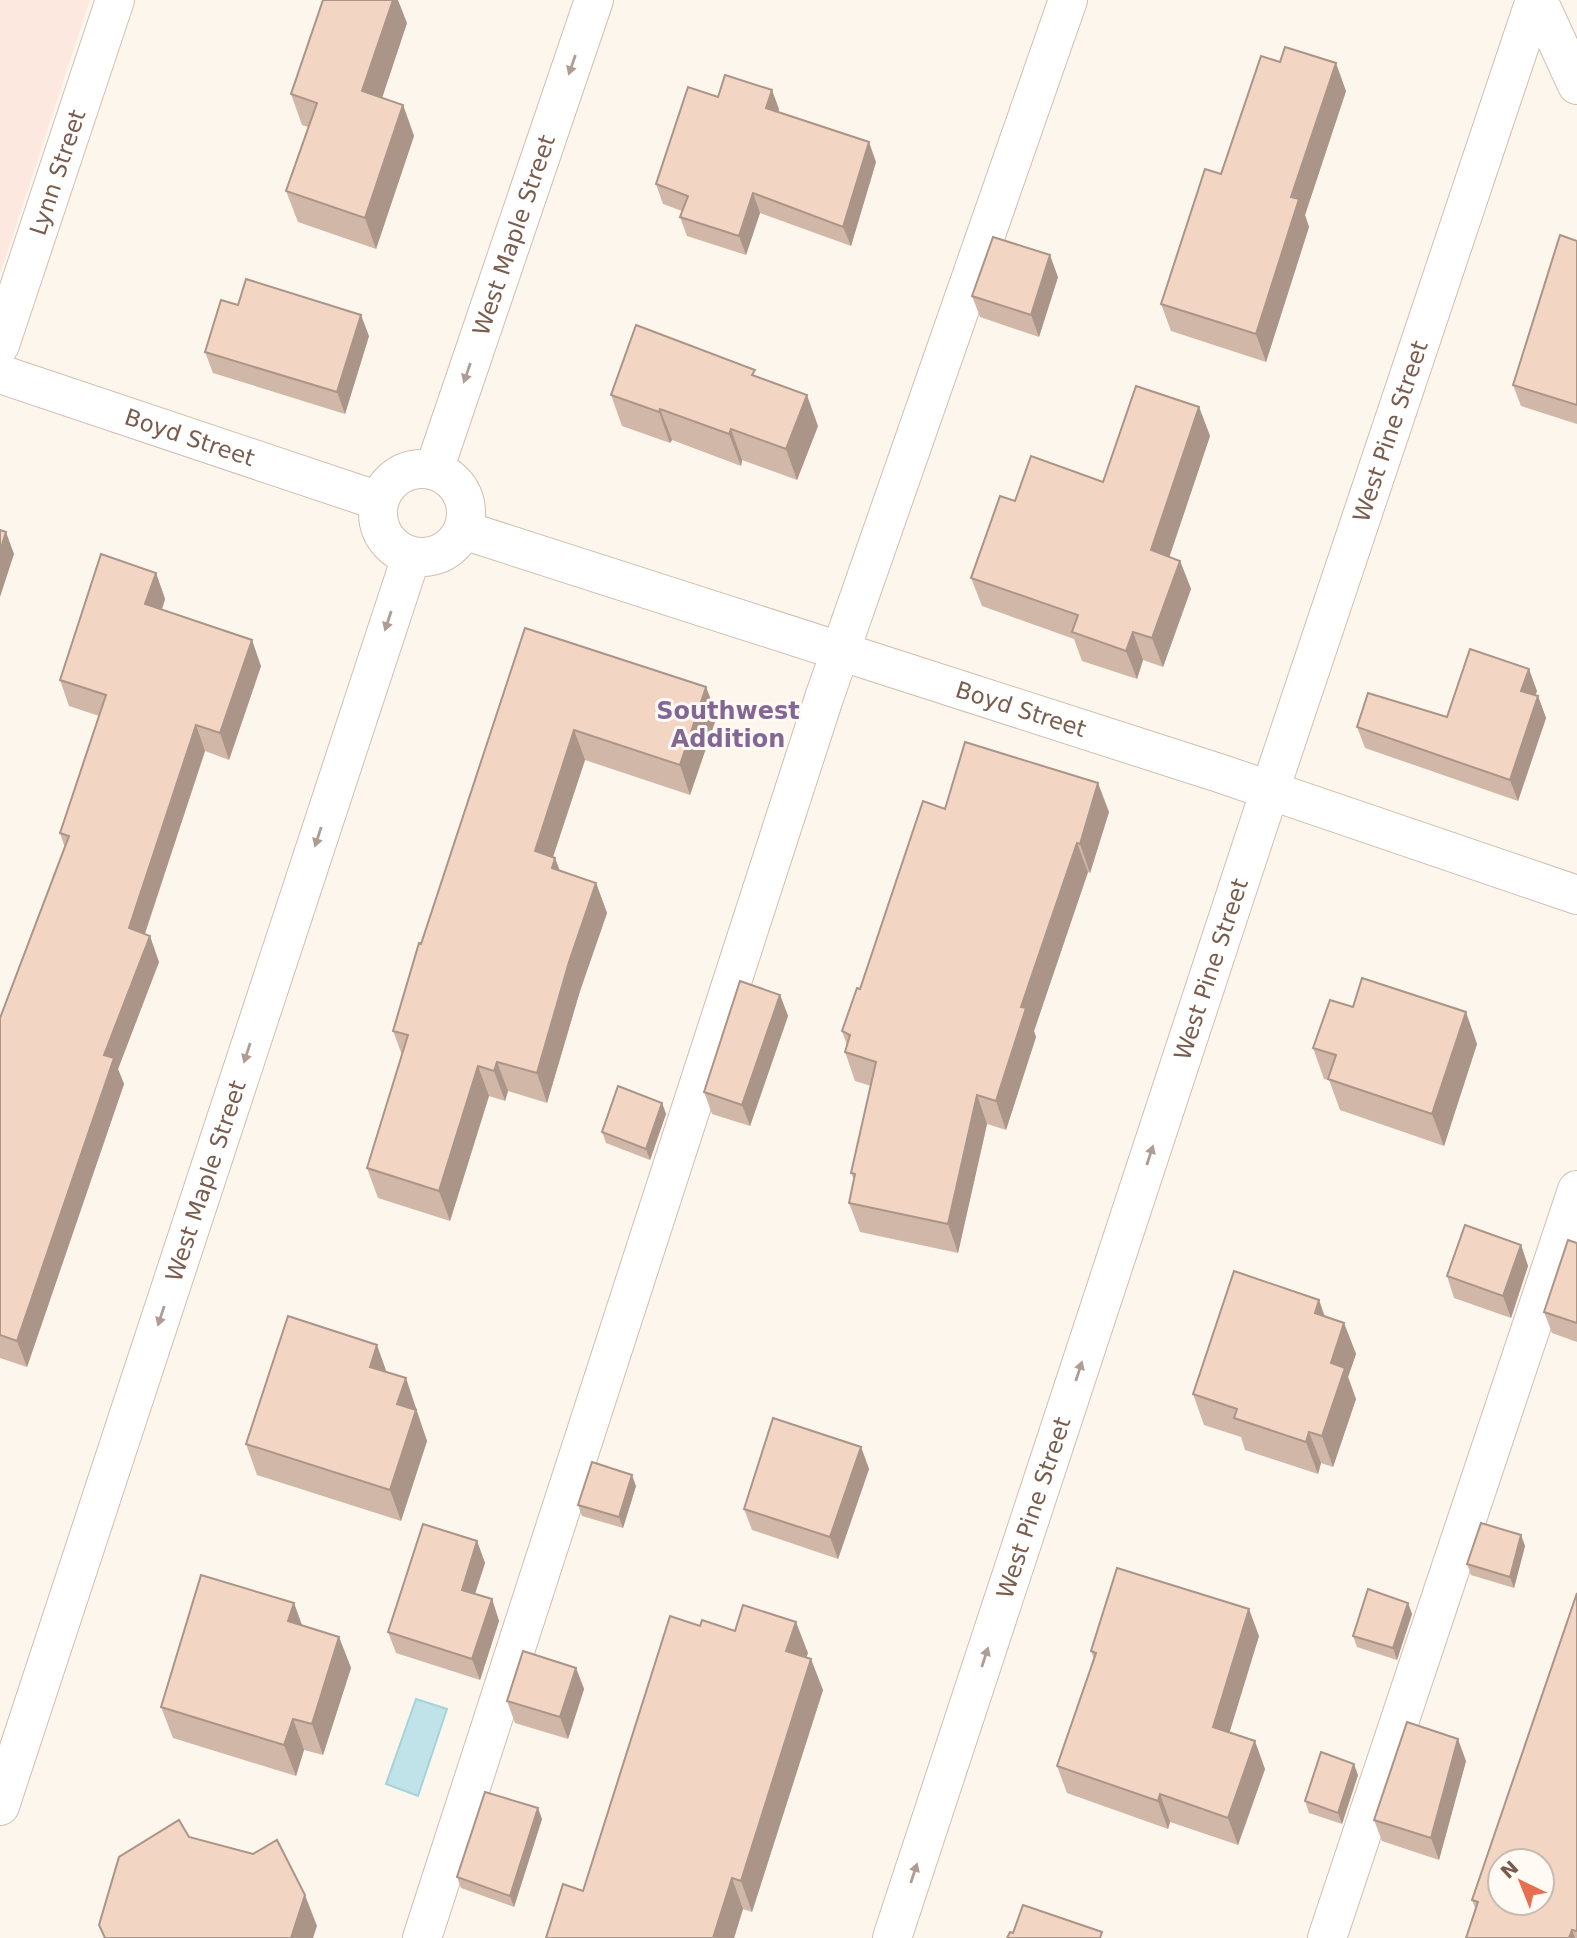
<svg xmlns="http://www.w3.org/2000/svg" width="1577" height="1938" font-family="'DejaVu Sans',sans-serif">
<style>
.commercial{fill:#fde8e0}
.water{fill:#bfe3e8;stroke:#a5d3da;stroke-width:2}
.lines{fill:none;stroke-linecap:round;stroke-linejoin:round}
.minor-casing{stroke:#d1beb0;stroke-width:40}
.minor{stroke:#fff;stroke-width:38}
.wall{fill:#d1b7a8}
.shaded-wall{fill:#aa9588}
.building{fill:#f3d5c3;stroke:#aa9588;stroke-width:2;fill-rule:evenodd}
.oneway{fill:#af9d94}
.labels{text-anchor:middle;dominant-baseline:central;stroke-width:6;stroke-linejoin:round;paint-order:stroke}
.street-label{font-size:23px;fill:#7a5c4d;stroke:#fffaf3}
.neighbourhood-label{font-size:24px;font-weight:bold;fill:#846695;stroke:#fffaf3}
</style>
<rect width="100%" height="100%" fill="#fdf6ec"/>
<polygon class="commercial" points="0,0 90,0 0,274"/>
<polygon class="water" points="416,1699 447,1709 418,1796 386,1784"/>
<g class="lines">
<defs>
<g id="minor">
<polyline points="1538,0 1577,85"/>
<path id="s1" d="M0,345l115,-345"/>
<path id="s2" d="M0,374l379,127"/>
<circle cx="422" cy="513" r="44"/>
<path id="s3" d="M434,470l160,-470"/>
<path id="s4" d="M463,530l756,243 358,122"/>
<path id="s5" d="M0,1806l411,-1249"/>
<polyline points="422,1938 824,698 1068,0"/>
<path id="s6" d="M892,1938l378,-1148 265,-790"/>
<polyline points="1327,1938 1577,1190"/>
</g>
</defs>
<use href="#minor" class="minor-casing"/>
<use href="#minor" class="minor"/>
</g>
<g class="wall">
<polygon points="407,23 382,98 403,105 414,136 376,249 298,222 286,191 308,127 302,125 291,94"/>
<polygon points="1346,91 1305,215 1309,227 1266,362 1171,331 1161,304 1221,174"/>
<polygon points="718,97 779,109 778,112 876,162 851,246 760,213 746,255 687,236 680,217 682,211 663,204 656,184"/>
<polygon points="1577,241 1577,424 1521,406 1513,385"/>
<polygon points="1058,277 1039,337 980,317 972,296"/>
<polygon points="369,336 345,414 213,373 205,352"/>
<polygon points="757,376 818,426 797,480 742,460 741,466 672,440 670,443 622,426 611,395"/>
<polygon points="1199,407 1210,436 1169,557 1180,561 1191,589 1163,667 1143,660 1137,679 1082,661 1074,639 982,606 971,578 1015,501 1103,482"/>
<polygon points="156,573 165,599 162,610 261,666 229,760 205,751 145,934 159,962 118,1069 124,1084 27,1367 0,1358 0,1018 65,848 60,833 99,716 69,706 60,680"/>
<polygon points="525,628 706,687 717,716 690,795 585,760 553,857 555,858 560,871 596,883 607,913 580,991 547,1103 508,1091 505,1101 489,1096 450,1221 378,1198 367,1168 402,1055 393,1031"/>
<polygon points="1537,691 1535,695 1538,696 1546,718 1518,801 1365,748 1357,727 1447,717"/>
<polygon points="945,809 1109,812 1090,873 1088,872 1034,1031 1036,1037 1006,1130 987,1124 958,1253 860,1232 849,1203 854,1180 851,1173 871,1086 855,1081 845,1052 847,1045 842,1031 860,989"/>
<polygon points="780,995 788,1016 750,1126 712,1114 704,1092"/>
<polygon points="1477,1044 1444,1146 1340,1110 1329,1080 1324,1079 1313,1048"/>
<polygon points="662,1103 666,1114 650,1160 606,1143 602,1132"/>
<polygon points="1577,1243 1577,1342 1552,1333 1544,1312"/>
<polygon points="1521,1245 1528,1266 1511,1318 1454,1298 1447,1276"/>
<polygon points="1325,1316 1344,1323 1356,1354 1348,1377 1356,1399 1333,1467 1321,1463 1318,1474 1245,1450 1241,1437 1204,1425 1193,1394"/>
<polygon points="387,1372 417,1409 416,1412 427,1441 401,1521 257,1475 246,1444"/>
<polygon points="861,1447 869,1469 838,1559 752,1530 744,1509"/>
<polygon points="636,1486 623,1528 582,1516 578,1505"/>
<polygon points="1521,1535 1525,1546 1514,1588 1471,1575 1467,1564"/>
<polygon points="477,1541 485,1563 475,1594 492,1599 499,1621 480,1680 396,1653 388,1632"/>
<polygon points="1577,1593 1577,1938 1466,1938 1475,1908 1472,1900"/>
<polygon points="294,1603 302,1625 339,1637 351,1668 323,1755 304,1750 296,1776 173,1738 161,1707"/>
<polygon points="1408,1603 1412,1614 1397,1660 1357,1647 1353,1636"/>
<polygon points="700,1626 808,1653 806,1657 823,1690 752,1912 743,1909 734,1938 546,1938 583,1891"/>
<polygon points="1259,1636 1229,1732 1265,1769 1238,1845 1170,1822 1168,1829 1067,1793 1057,1766 1094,1659 1091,1651"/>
<polygon points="576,1668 584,1689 568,1739 515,1723 507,1701"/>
<polygon points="1466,1761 1439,1860 1382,1841 1374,1820"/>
<polygon points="1358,1775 1342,1824 1309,1813 1305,1801"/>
<polygon points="542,1819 514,1907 461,1888 457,1877"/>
</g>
<g class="shaded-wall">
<polygon points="393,0 398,0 407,23 374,122 362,91"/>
<polygon points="1336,63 1346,91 1305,215 1309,227 1266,362 1256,334 1291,197"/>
<polygon points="772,90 779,109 773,128 766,108"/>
<polygon points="403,105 414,136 376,249 365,218"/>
<polygon points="869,142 876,162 851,246 843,227"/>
<polygon points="753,193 760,213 746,255 739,236"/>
<polygon points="1050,255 1058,277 1039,337 1031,315"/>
<polygon points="361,315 369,336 345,414 337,392"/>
<polygon points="807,395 818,426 797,480 786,449"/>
<polygon points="1199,407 1210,436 1162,579 1151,550"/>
<polygon points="660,409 672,440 670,443 659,412"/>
<polygon points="731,429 742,460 741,466 729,434"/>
<polygon points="6,532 14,554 0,597 0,551"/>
<polygon points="1180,561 1191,589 1163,667 1152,638"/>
<polygon points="156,573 165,599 155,631 145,604"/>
<polygon points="1133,632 1143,660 1137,679 1126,651"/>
<polygon points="252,640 261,666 229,760 220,733"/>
<polygon points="1529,669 1537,691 1529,712 1521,691"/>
<polygon points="706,687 717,716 690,795 680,765"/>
<polygon points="1538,696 1546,718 1518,801 1510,780"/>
<polygon points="196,725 205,751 138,954 129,928"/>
<polygon points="574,730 585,760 545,881 535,851"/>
<polygon points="1098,783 1109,812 1090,873 1080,844"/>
<polygon points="1077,843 1088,872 1034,1031 1036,1037 1006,1130 996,1101 1021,1007"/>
<polygon points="555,858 566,888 552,868"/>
<polygon points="596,883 607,913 580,991 547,1103 537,1073 569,962"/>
<polygon points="150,936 159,962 118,1069 124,1084 27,1367 17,1341 104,1055"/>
<polygon points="780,995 788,1016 750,1126 742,1105"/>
<polygon points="1466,1012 1477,1044 1444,1146 1432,1114"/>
<polygon points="497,1062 508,1091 505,1101 494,1071"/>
<polygon points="478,1066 489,1096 450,1221 439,1191"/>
<polygon points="977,1095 987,1124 958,1253 948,1224"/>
<polygon points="662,1103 666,1114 650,1160 646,1149"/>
<polygon points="1521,1245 1528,1266 1511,1318 1503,1296"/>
<polygon points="1319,1300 1330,1331 1315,1313"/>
<polygon points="1344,1323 1356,1354 1348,1377 1356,1399 1333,1467 1322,1436 1331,1363"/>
<polygon points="377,1345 388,1376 370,1367"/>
<polygon points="406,1378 427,1441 401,1521 390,1490 397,1404"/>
<polygon points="1309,1432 1321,1463 1318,1474 1306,1442"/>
<polygon points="861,1447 869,1469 838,1559 830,1537"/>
<polygon points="632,1475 636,1486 623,1528 619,1517"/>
<polygon points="1521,1535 1525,1546 1514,1588 1510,1577"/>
<polygon points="477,1541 485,1563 469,1612 462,1590"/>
<polygon points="492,1599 499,1621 480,1680 472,1659"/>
<polygon points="294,1603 305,1634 288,1621"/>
<polygon points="1408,1603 1412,1614 1397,1660 1393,1648"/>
<polygon points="1249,1609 1259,1636 1223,1754 1213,1727"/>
<polygon points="796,1622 808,1653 798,1682 786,1651"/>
<polygon points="339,1637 351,1668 323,1755 312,1724"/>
<polygon points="811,1659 823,1690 752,1912 741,1881"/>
<polygon points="576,1668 584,1689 568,1739 560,1717"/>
<polygon points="293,1719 304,1750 296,1776 284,1745"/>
<polygon points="1458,1739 1466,1761 1439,1860 1431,1838"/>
<polygon points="1255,1741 1265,1769 1238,1845 1228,1818"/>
<polygon points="1354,1764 1358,1775 1342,1824 1338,1813"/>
<polygon points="1160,1794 1170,1822 1168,1829 1158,1801"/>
<polygon points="538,1808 542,1819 514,1907 510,1896"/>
<polygon points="732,1878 743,1909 734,1938 713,1938"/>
<polygon points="305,1895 317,1926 313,1938 291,1938"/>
<polygon points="1572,1930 1575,1938 1569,1938"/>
</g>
<g class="building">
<polygon points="323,0 393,0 362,91 403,105 365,218 286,191 317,103 291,94"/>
<polygon points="1285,47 1336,63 1291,197 1299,199 1256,334 1161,304 1205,169 1221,174 1261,56 1280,62"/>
<polygon points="725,75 772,90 766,108 869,142 843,227 753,193 739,236 680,217 688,196 656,184 688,87 718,97"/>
<polygon points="1560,235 1577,241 1577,405 1513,385"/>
<polygon points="993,237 1050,255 1031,315 972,296"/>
<polygon points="246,279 361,315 337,392 205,352 221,300 238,305"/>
<polygon points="636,325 755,370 752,375 807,395 786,449 731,429 729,434 660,409 659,412 611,395"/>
<polygon points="1136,386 1199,407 1151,550 1180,561 1152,638 1133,632 1126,651 1072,632 1078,615 971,578 1000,496 1015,501 1031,456 1103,482"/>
<polygon points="0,530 6,532 0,551"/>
<polygon points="101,554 156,573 145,604 252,640 220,733 196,725 129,928 150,936 104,1055 114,1058 17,1341 0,1335 0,1018 69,836 60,833 106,695 60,680"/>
<polygon points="525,628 706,687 680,765 574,730 535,851 555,858 552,868 596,883 569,962 537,1073 497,1062 494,1071 478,1066 439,1191 367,1168 408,1035 393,1031 419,943 421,944"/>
<polygon points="1470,649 1529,669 1521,691 1538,696 1510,780 1357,727 1368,693 1447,717"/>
<polygon points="965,742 1098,783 1080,844 1077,843 1021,1007 1026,1008 996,1101 977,1095 948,1224 849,1203 855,1174 851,1173 876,1062 845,1052 850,1035 842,1031 857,988 860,989 923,801 945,809"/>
<polygon points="1362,978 1466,1012 1432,1114 1328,1079 1336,1055 1313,1048 1330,1000 1353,1007"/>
<polygon points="740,981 780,995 742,1105 704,1092"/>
<polygon points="618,1086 662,1103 646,1149 602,1132"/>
<polygon points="1465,1225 1521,1245 1503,1296 1447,1276"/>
<polygon points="1568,1240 1577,1243 1577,1323 1544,1312"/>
<polygon points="1234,1271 1319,1300 1315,1313 1344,1323 1331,1363 1345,1368 1322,1436 1309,1432 1306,1442 1234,1418 1237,1409 1193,1394"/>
<polygon points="288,1316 377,1345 370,1367 406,1378 397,1404 416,1410 390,1490 246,1444"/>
<polygon points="773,1418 861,1447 830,1537 744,1509"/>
<polygon points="592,1462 632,1475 619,1517 578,1505"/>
<polygon points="1481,1523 1521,1535 1510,1577 1467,1564"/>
<polygon points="423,1524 477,1541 462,1590 492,1599 472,1659 388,1632"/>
<polygon points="1117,1568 1249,1609 1213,1727 1255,1741 1228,1818 1160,1794 1158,1801 1057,1766 1096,1653 1091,1651"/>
<polygon points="201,1575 294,1603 288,1621 339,1637 312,1724 293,1719 284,1745 161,1707"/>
<polygon points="1368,1589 1408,1603 1393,1648 1353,1636"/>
<path d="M1577,1593v338l-5,-1 -3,8h-103l12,-36 -6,-2zM1500,1861h42v42h-42z"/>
<polygon points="743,1605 796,1622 786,1651 811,1659 741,1881 732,1878 713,1938 546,1938 563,1884 583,1891 670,1616 700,1626 702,1620 735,1631"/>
<polygon points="523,1651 576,1668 560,1717 507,1701"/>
<polygon points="1407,1722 1458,1739 1431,1838 1374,1820"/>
<polygon points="1321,1752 1354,1764 1338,1813 1305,1801"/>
<polygon points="485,1792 538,1808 510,1896 457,1877"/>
<polygon points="179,1820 189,1837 253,1854 277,1840 305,1895 291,1938 105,1938 99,1925 119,1857"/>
<polygon points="1023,1905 1102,1932 1100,1938 1007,1938 1010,1932 1013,1933"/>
</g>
<defs><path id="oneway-solid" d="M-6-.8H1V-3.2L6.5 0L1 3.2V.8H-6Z" transform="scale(1.75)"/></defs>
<g class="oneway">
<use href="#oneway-solid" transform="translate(572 65) rotate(109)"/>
<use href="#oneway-solid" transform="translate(467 373) rotate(109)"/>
<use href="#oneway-solid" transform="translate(388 621) rotate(108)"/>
<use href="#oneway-solid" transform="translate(318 837) rotate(108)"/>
<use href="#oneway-solid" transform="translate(247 1053) rotate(108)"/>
<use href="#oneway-solid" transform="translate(1150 1155) rotate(-72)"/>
<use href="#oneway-solid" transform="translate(161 1316) rotate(108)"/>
<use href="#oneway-solid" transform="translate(1079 1371) rotate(-72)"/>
<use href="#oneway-solid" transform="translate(985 1657) rotate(-72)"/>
<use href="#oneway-solid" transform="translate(914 1873) rotate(-72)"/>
</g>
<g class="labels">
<g class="street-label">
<text stroke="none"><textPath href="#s1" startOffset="182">Lynn Street</textPath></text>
<text stroke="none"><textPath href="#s3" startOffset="248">West Maple Street</textPath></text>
<text stroke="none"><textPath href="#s6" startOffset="1587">West Pine Street</textPath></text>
<text stroke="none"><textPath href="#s2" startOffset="200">Boyd Street</textPath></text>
<text stroke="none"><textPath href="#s4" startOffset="586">Boyd Street</textPath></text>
<text stroke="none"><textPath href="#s6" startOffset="1020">West Pine Street</textPath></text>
<text stroke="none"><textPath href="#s5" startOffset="658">West Maple Street</textPath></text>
<text stroke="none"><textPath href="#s6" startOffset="453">West Pine Street</textPath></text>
</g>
<g class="neighbourhood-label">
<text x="728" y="711">Southwest<tspan x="728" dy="28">Addition</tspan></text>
</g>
</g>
<g transform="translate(1521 1882) rotate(317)"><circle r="33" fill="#fffaf3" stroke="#cabbb1" stroke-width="2"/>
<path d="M0-5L12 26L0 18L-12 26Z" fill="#e76f51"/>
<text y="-10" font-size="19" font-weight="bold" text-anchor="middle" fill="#7a5c4d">N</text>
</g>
</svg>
